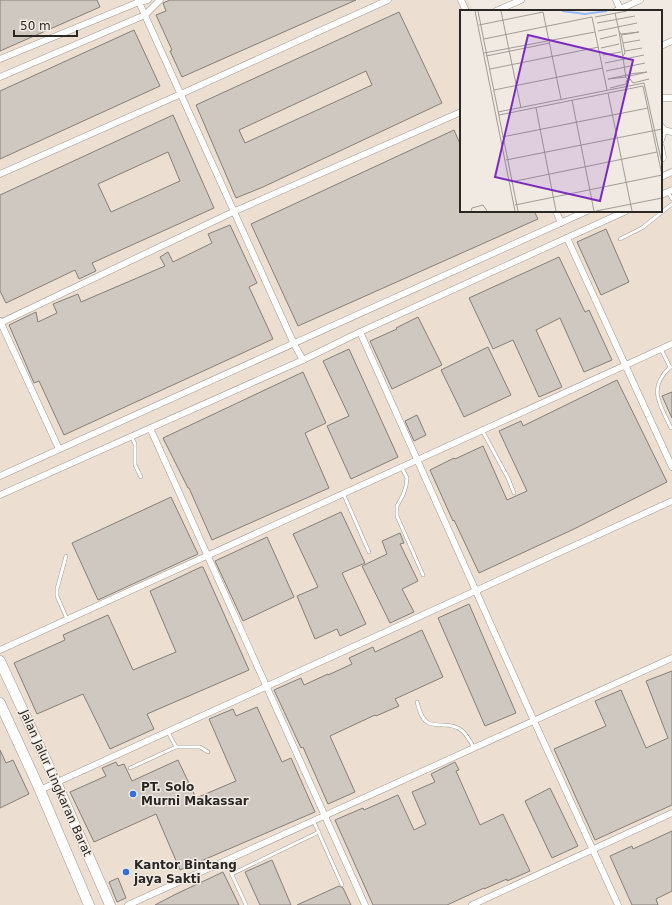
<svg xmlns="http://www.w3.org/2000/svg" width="672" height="905" font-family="'DejaVu Sans',sans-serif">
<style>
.built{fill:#ecdfd1}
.building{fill:#cfc8c1;stroke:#857f78;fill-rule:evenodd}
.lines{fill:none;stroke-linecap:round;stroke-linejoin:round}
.lane-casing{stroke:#a19a93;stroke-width:4}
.street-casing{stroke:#a19a93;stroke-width:7}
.primary-casing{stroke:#a19a93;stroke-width:11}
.lane{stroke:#fff;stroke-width:3}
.street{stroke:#fff;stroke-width:6}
.primary{stroke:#fff;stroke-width:10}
.poi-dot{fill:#326edc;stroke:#f1eae3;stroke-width:1.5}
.labels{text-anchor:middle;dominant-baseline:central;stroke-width:3;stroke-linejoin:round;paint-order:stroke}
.street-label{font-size:12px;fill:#2a2724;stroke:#f1eae3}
.poi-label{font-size:12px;font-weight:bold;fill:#2a2724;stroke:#f1eae3;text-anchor:start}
.inset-river{fill:none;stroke:#95b8f5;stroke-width:2}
.inset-road{fill:none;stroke:#a19c97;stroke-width:1}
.view{fill:#7b2cbf;fill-opacity:0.15;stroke:#7b2cbf;stroke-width:2}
.inset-edge{fill:none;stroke:#2a2724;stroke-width:2}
</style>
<rect width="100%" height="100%" fill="#f1eae3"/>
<polygon class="built" points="0,0 468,0 473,11 461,11 461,211 563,211 566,216 577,211 661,211 661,172 672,167 672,905 0,905"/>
<g class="building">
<polygon points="0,0 97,0 100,7 0,51"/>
<polygon points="170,0 356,0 182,77 170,51 172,50 156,15 166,11 163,3"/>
<path d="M399,12l43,91 -179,84 -27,11 -40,-93zM366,71l6,14 -127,58 -6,-13z"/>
<polygon points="134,30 160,86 0,159 0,91"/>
<path d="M173,115l41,93 -122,55 4,8 -17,8 -4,-9 -69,33 -6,-12v-96zM168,152l12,29 -69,31 -13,-28z"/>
<polygon points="454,130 461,146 461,211 534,211 538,219 298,326 251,224"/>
<polygon points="230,225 257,283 249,287 273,339 64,435 39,381 34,383 9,325 36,312 38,322 57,313 53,304 78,294 81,302 165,266 160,257 168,252 173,262 212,243 208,234"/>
<polygon points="606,229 629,282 601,295 577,242"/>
<polygon points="559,257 585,312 589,310 612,360 584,372 560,318 536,330 562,387 539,397 513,340 493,349 469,298"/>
<polygon points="418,317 442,365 392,389 370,341 397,329 396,328"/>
<polygon points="488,347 511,395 464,417 441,370"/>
<polygon points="349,349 398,457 351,479 327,426 349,416 323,361"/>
<polygon points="303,372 326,423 305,433 329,488 212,540 189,488 188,488 163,438"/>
<polygon points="617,380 667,482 574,529 479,573 454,520 453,521 430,470 454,458 455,459 483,446 507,500 527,491 499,431 521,421 523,426"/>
<polygon points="672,392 672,418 662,396"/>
<polygon points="417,415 426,435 414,441 405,421"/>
<polygon points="171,497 198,554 98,600 72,543"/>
<polygon points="341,512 365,563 342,573 366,624 340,636 337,629 315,639 297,596 318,587 293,534"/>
<polygon points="400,533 404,543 400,544 418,581 402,589 414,612 390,623 362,566 387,554 382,541"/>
<polygon points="267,537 294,597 243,621 215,561"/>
<polygon points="201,567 203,567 249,670 147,714 154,729 110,749 83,694 37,714 14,663 65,640 63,635 108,615 133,670 176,652 150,591"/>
<polygon points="469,604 516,713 485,726 438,618"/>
<polygon points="422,630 443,677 395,699 399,706 376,716 375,715 330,736 355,792 328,804 303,747 301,748 274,690 301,678 304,685 328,674 328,675 352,664 349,658 373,647 375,652"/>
<polygon points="672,671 672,805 595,840 554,749 606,726 595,701 621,690 646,748 668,738 646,681"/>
<polygon points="257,707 282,762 291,758 315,812 180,870 156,814 94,842 70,792 106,776 102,768 116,762 118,766 124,764 132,781 178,760 196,798 236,781 209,719 233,709 236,716"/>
<polygon points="0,750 6,763 13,760 29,794 0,808"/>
<polygon points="455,762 459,770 456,771 480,825 503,814 530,871 507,881 507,879 484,889 484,888 447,905 373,905 335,820 363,808 364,810 398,795 414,830 426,824 412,792 435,782 431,774"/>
<polygon points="550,788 578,846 552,858 525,801"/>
<polygon points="672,831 672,891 656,899 658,905 632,905 610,856 632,846 633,849"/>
<polygon points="272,860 291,905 260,905 245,872"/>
<polygon points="223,872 239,905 155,905 176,894"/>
<polygon points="118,878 126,898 117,902 109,882"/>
<polygon points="339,886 343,888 351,905 297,905"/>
</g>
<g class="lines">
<defs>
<g id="lane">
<polyline points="668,192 672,199"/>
<polyline points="620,239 642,228 672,204"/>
<polyline points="661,349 670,367 672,367"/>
<path d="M670,367c-23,22 -10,37 1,61"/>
<polyline points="482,430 508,478 514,493"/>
<polyline points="131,436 135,444 135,465 141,477"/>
<polyline points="401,466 407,478 406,486 403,495 397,506 397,516 423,575"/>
<polyline points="343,493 369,552"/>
<polyline points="66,556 57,589 57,596 67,619"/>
<path d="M417,702c2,7 4,16 10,20 4,3 11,3 16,3 18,0 23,8 31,23"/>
<polyline points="176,747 200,747 208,752"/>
<polyline points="130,768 176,747 168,732"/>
<polyline points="313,820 342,885"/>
<polyline points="225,860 246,905"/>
<polyline points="232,874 319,832"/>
</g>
<g id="street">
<polyline points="138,0 294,344 303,360"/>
<polyline points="461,0 466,11"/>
<polyline points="616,0 621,11"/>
<polyline points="496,11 521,0"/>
<polyline points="616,11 640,0"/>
<polyline points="661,46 672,41"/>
<polyline points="0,59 139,2 148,0"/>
<polyline points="0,77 145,15 160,0"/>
<polyline points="661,98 672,98"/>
<polyline points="661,126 664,130 672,132"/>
<polyline points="661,140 664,130"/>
<polyline points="661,147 663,158 661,159"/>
<polyline points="0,174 181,94 388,0"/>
<polyline points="661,177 672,172"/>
<polyline points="661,195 672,190"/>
<polyline points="556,211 561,223"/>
<polyline points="567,238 672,467"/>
<polyline points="0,321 59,449"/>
<polyline points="0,323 233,212 461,112"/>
<polyline points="360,332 534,721 618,905"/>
<polyline points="150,428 365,905"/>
<polyline points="0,476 587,211"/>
<polyline points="0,495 303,360 360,332 626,211"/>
<polyline points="0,650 672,344"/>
<polyline points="40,790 672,501"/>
<polyline points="128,905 672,658"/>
<polyline points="472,905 672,813"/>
</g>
<g id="primary">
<polyline points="0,661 57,784 110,905"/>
<polyline points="0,703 40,790 89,905"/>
</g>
</defs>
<use href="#lane" class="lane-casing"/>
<use href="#street" class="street-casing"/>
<use href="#primary" class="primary-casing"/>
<use href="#lane" class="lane"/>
<use href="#street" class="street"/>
<use href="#primary" class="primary"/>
</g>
<g class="poi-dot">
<circle cx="133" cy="794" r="4"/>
<circle cx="126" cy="872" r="4"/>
</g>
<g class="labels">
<g class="street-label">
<text transform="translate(56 783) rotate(66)">Jalan Jalur Lingkaran Barat</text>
</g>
<g class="poi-label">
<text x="141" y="787">PT. Solo<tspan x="141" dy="14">Murni Makassar</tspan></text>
<text x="134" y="865">Kantor Bintang<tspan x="134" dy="14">jaya Sakti</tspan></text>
</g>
</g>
<g transform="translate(460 10)">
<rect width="202" height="202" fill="#f1eae3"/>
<path class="inset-river" d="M102,1l23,3 22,-3"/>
<path class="inset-road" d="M15,1l40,200M18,1l40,200M41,1l20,97M155,3l4,18M135,7l32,-6M137,13l38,-7M19,15l64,-13 18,87M138,21l39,-8M161,24l18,-2 -17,3M24,29l108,-22 15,73M140,29l17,-4M163,33l17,-3M141,38l18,-4M165,41l17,-3M24,43l111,-21M143,45l18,-3M26,46l64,-13M163,46l2,-3 -4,-19 -2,-3 7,47 4,2 -3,-6M145,53l39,-8M30,59l109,-22M146,61l39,-8M169,64l18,-2 -17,4M166,67l-18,2 19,-4M170,69l3,4 16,-4M150,78l16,-4 1,-4M34,80l109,-22M148,83l24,118M112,90l22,111M76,98l20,103M38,102l146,-29 18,81M39,105l144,-29 19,89M42,127l146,-29M46,150l156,-31M51,172l146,-30M55,195l147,-30M11,201l1,-3 11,-3 4,6M136,201l66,-13"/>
<path class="view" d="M68,25l105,25 -33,141 -105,-24z"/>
<rect width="202" height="202" class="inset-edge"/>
</g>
<path d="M14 30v6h63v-6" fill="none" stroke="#2a2724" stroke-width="2"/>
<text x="20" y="30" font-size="12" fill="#2a2724" stroke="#f1eae3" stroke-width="3" paint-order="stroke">50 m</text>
</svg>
